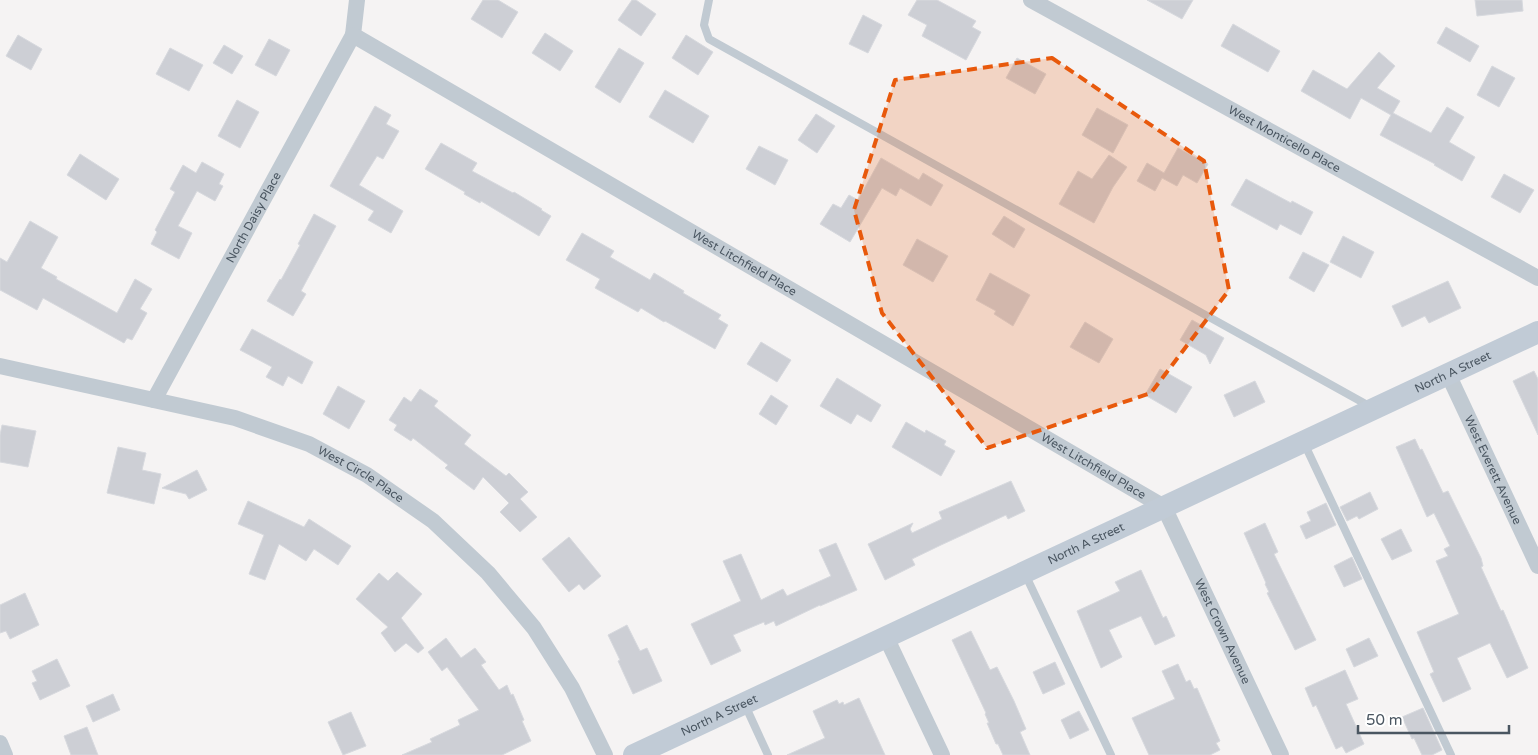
<svg xmlns="http://www.w3.org/2000/svg" width="1538" height="755" font-family="'Varela Round',sans-serif">
<style>
.building{fill:#cdcfd5;stroke:#d7d9de}
.lines{fill:none;stroke-linecap:round;stroke-linejoin:round}
.lane{stroke:#c1cad2;stroke-width:8}
.street{stroke:#c1cad2;stroke-width:16}
.secondary{stroke:#c1cbd6;stroke-width:22}
.marked{fill:#e8590c;fill-opacity:0.2;stroke:#e8590c;stroke-width:4;stroke-dasharray:10 6;stroke-linejoin:round}
.labels{text-anchor:middle;dominant-baseline:central;stroke-width:5;stroke-linejoin:round;paint-order:stroke}
.street-label{font-size:12px;fill:#4a5661;stroke:#fff}
</style>
<rect width="100%" height="100%" fill="#f5f3f3"/>
<g class="building">
<polygon points="483,0 498,0 518,12 502,38 471,19"/>
<polygon points="632,0 636,0 656,14 641,36 618,20"/>
<polygon points="917,0 937,0 976,21 972,27 981,32 966,60 922,36 927,25 908,15"/>
<polygon points="1147,0 1193,0 1182,19"/>
<polygon points="1475,0 1522,0 1523,11 1477,16"/>
<polygon points="863,15 882,25 868,53 849,44"/>
<polygon points="1233,24 1280,51 1268,72 1221,46"/>
<polygon points="1446,27 1479,46 1470,62 1437,43"/>
<polygon points="545,33 573,51 560,71 532,53"/>
<polygon points="18,35 42,49 31,70 6,56"/>
<polygon points="686,35 713,52 698,75 672,58"/>
<polygon points="269,39 290,50 276,76 255,65"/>
<polygon points="224,45 243,56 232,74 213,63"/>
<polygon points="170,48 203,65 189,91 156,74"/>
<polygon points="619,48 644,63 620,103 595,87"/>
<polygon points="1379,52 1395,66 1377,88 1400,101 1393,113 1431,133 1447,107 1464,117 1449,142 1475,157 1462,181 1434,165 1435,164 1380,135 1391,115 1361,98 1350,119 1301,91 1313,70 1347,89"/>
<polygon points="1017,58 1046,74 1035,94 1006,78"/>
<polygon points="1492,66 1515,78 1499,107 1477,95"/>
<polygon points="665,90 709,116 693,143 649,117"/>
<polygon points="237,100 259,112 240,148 218,136"/>
<polygon points="375,106 391,115 386,124 399,131 383,159 377,156 359,185 403,211 391,233 368,220 374,211 330,186"/>
<polygon points="1097,108 1128,125 1113,153 1082,135"/>
<polygon points="816,114 835,126 817,153 798,140"/>
<polygon points="441,143 477,163 472,171 513,193 514,192 542,209 541,210 551,216 539,236 481,201 480,203 464,194 465,192 425,169"/>
<polygon points="759,146 788,160 775,185 746,169"/>
<polygon points="1178,148 1208,164 1197,183 1183,175 1177,186 1162,178 1155,191 1137,181 1147,163 1164,173"/>
<polygon points="80,154 119,179 106,200 67,175"/>
<polygon points="1109,155 1127,167 1113,187 1094,223 1059,204 1078,171 1092,179"/>
<polygon points="881,158 919,180 923,173 943,185 931,206 900,188 896,196 882,188 850,242 820,224 833,204 841,208 849,195 858,200"/>
<polygon points="202,162 224,174 219,184 223,186 215,201 197,191 178,226 192,233 179,259 151,244 157,232 155,230 175,192 170,189 183,165 196,173"/>
<polygon points="1504,174 1534,190 1520,213 1491,197"/>
<polygon points="1246,179 1291,203 1292,201 1313,212 1301,235 1280,224 1277,230 1231,205"/>
<polygon points="314,214 336,226 301,291 306,294 293,316 267,301 280,279 281,280 300,245 298,244"/>
<polygon points="1004,216 1025,229 1014,248 992,234"/>
<polygon points="30,221 58,237 41,268 57,277 56,279 117,313 135,279 152,289 140,309 147,313 132,340 127,338 124,343 43,298 37,310 0,290 0,258 7,262"/>
<polygon points="582,233 614,251 610,257 650,280 654,273 684,291 683,293 721,315 718,319 728,325 715,349 665,321 664,322 641,308 638,312 595,288 600,279 566,260"/>
<polygon points="1343,236 1374,252 1361,278 1330,262"/>
<polygon points="917,239 948,256 933,282 903,265"/>
<polygon points="1303,252 1329,265 1314,292 1289,278"/>
<polygon points="990,273 1030,295 1013,326 994,314 996,311 976,300"/>
<polygon points="1448,281 1461,308 1429,323 1425,316 1402,327 1392,306"/>
<polygon points="1192,320 1224,338 1210,364 1206,355 1180,340"/>
<polygon points="1085,322 1113,339 1099,363 1070,347"/>
<polygon points="252,329 313,362 302,384 288,376 283,386 266,377 272,367 240,350"/>
<polygon points="761,342 791,360 777,382 747,364"/>
<polygon points="1160,369 1192,387 1176,413 1145,395"/>
<polygon points="1534,371 1538,379 1538,435 1513,381"/>
<polygon points="837,378 881,405 871,422 857,414 851,424 820,406"/>
<polygon points="1255,381 1265,402 1234,417 1224,395"/>
<polygon points="338,386 365,401 349,429 323,414"/>
<polygon points="420,389 438,401 434,406 471,435 464,444 506,476 509,473 528,492 520,499 537,517 520,532 500,512 509,503 483,477 474,490 445,468 448,465 413,438 411,441 394,430 397,425 389,420 404,397 411,402"/>
<polygon points="771,395 788,406 776,425 759,414"/>
<polygon points="906,422 925,433 926,430 946,441 944,445 955,451 941,476 892,447"/>
<polygon points="2,425 36,431 28,467 0,462 0,435"/>
<polygon points="1415,439 1420,450 1422,449 1443,493 1448,491 1481,558 1483,566 1481,567 1487,580 1501,611 1503,610 1528,668 1507,678 1490,643 1457,658 1471,689 1443,702 1430,674 1434,672 1417,632 1459,614 1436,561 1448,556 1444,549 1450,546 1434,513 1427,517 1396,447"/>
<polygon points="118,447 146,453 142,470 161,474 154,504 107,493"/>
<polygon points="197,470 207,490 189,499 186,494 162,488"/>
<polygon points="1011,481 1025,511 1008,519 1006,515 941,545 912,559 915,565 885,580 868,544 913,523 910,529 912,533 942,519 939,512"/>
<polygon points="1370,492 1378,509 1359,519 1357,516 1347,521 1340,507"/>
<polygon points="248,501 304,527 309,519 351,546 338,565 314,549 306,561 279,544 265,580 249,574 264,535 238,524"/>
<polygon points="1326,503 1336,525 1306,539 1300,526 1311,521 1307,512"/>
<polygon points="1265,523 1278,552 1274,554 1316,640 1295,650 1267,593 1269,592 1265,584 1266,583 1244,533"/>
<polygon points="1401,529 1412,551 1392,560 1381,539"/>
<polygon points="569,537 601,576 584,590 579,584 569,592 542,559"/>
<polygon points="836,543 857,590 820,606 820,605 776,626 774,621 765,625 764,622 733,635 741,651 711,665 691,624 741,601 723,561 741,554 761,600 783,589 787,596 831,576 819,550"/>
<polygon points="1352,557 1362,579 1344,587 1334,566"/>
<polygon points="1141,570 1163,618 1166,616 1175,636 1155,645 1141,616 1109,630 1122,657 1101,668 1077,611 1120,591 1115,582"/>
<polygon points="397,572 422,594 401,618 424,648 418,653 406,643 395,652 381,633 388,627 356,599 379,573 388,581"/>
<polygon points="25,593 39,625 10,639 6,631 0,633 0,605"/>
<polygon points="627,625 640,651 647,648 662,681 633,694 618,661 620,660 608,635"/>
<polygon points="971,631 990,670 997,667 1014,701 1026,729 1020,732 1030,755 1003,755 998,744 996,744 987,723 989,723 985,714 986,713 952,640"/>
<polygon points="446,638 461,658 475,648 486,662 481,665 499,690 507,685 511,695 513,694 524,720 522,721 531,741 502,755 402,755 432,742 430,739 460,725 458,720 479,710 447,667 442,671 428,652"/>
<polygon points="1369,638 1378,656 1354,667 1346,649"/>
<polygon points="57,659 70,686 40,700 32,683 37,681 32,671"/>
<polygon points="1055,662 1065,684 1043,694 1033,672"/>
<polygon points="1178,664 1186,682 1190,680 1194,689 1197,688 1220,741 1216,743 1220,750 1210,755 1149,755 1132,718 1175,699 1162,671"/>
<polygon points="1345,670 1358,699 1346,704 1364,744 1346,753 1342,746 1336,749 1316,705 1313,707 1305,688"/>
<polygon points="113,694 120,710 93,722 86,706"/>
<polygon points="859,698 885,755 787,755 825,738 813,711 837,700 839,704 843,702 844,705"/>
<polygon points="1423,708 1442,750 1432,755 1422,755 1414,738 1412,739 1402,717"/>
<polygon points="1079,711 1089,730 1070,739 1061,720"/>
<polygon points="351,712 366,746 343,755 328,722"/>
<polygon points="87,727 98,755 71,755 64,736"/>
</g>
<g class="lines">
<g class="lane">
<polyline points="709,0 704,25 709,39 1371,407"/>
<polyline points="1304,443 1451,755"/>
<polyline points="1025,574 1111,755"/>
<polyline points="745,705 768,755"/>
</g>
<g class="street">
<path id="s1" d="M357,0l-4,35 811,472 117,248"/>
<path id="s2" d="M1031,0l507,278"/>
<path id="s3" d="M0,366l235,52 74,26 58,31 66,46 55,52 46,55 38,60 33,67"/>
<path id="s4" d="M1448,374l90,192"/>
<path id="s5" d="M154,400l199,-365"/>
<polyline points="886,637 942,755"/>
<polyline points="0,743 5,755"/>
</g>
<path class="secondary" id="s6" d="M634,755l904,-423"/>
</g>
<path class="marked" d="M1052,58l152,103 25,129 -78,103 -164,55 -105,-135 -28,-103 41,-130z"/>
<g class="labels">
<g class="street-label">
<text stroke="none"><textPath href="#s2" startOffset="289">West Monticello Place</textPath></text>
<text stroke="none"><textPath href="#s5" startOffset="208">North Daisy Place</textPath></text>
<text stroke="none"><textPath href="#s1" startOffset="488">West Litchfield Place</textPath></text>
<text stroke="none"><textPath href="#s6" startOffset="904">North A Street</textPath></text>
<text stroke="none"><textPath href="#s1" startOffset="892">West Litchfield Place</textPath></text>
<text stroke="none"><textPath href="#s4" startOffset="106">West Everett Avenue</textPath></text>
<text stroke="none"><textPath href="#s3" startOffset="379">West Circle Place</textPath></text>
<text stroke="none"><textPath href="#s6" startOffset="499">North A Street</textPath></text>
<text stroke="none"><textPath href="#s1" startOffset="1111">West Crown Avenue</textPath></text>
<text stroke="none"><textPath href="#s6" startOffset="94">North A Street</textPath></text>
</g>
</g>
<path d="M1358 725v8h151v-8" fill="none" stroke="#4a5661" stroke-width="2.5"/>
<text x="1366" y="725" font-size="15" fill="#4a5661" stroke="#ffffff" stroke-width="4" paint-order="stroke">50 m</text>
</svg>
